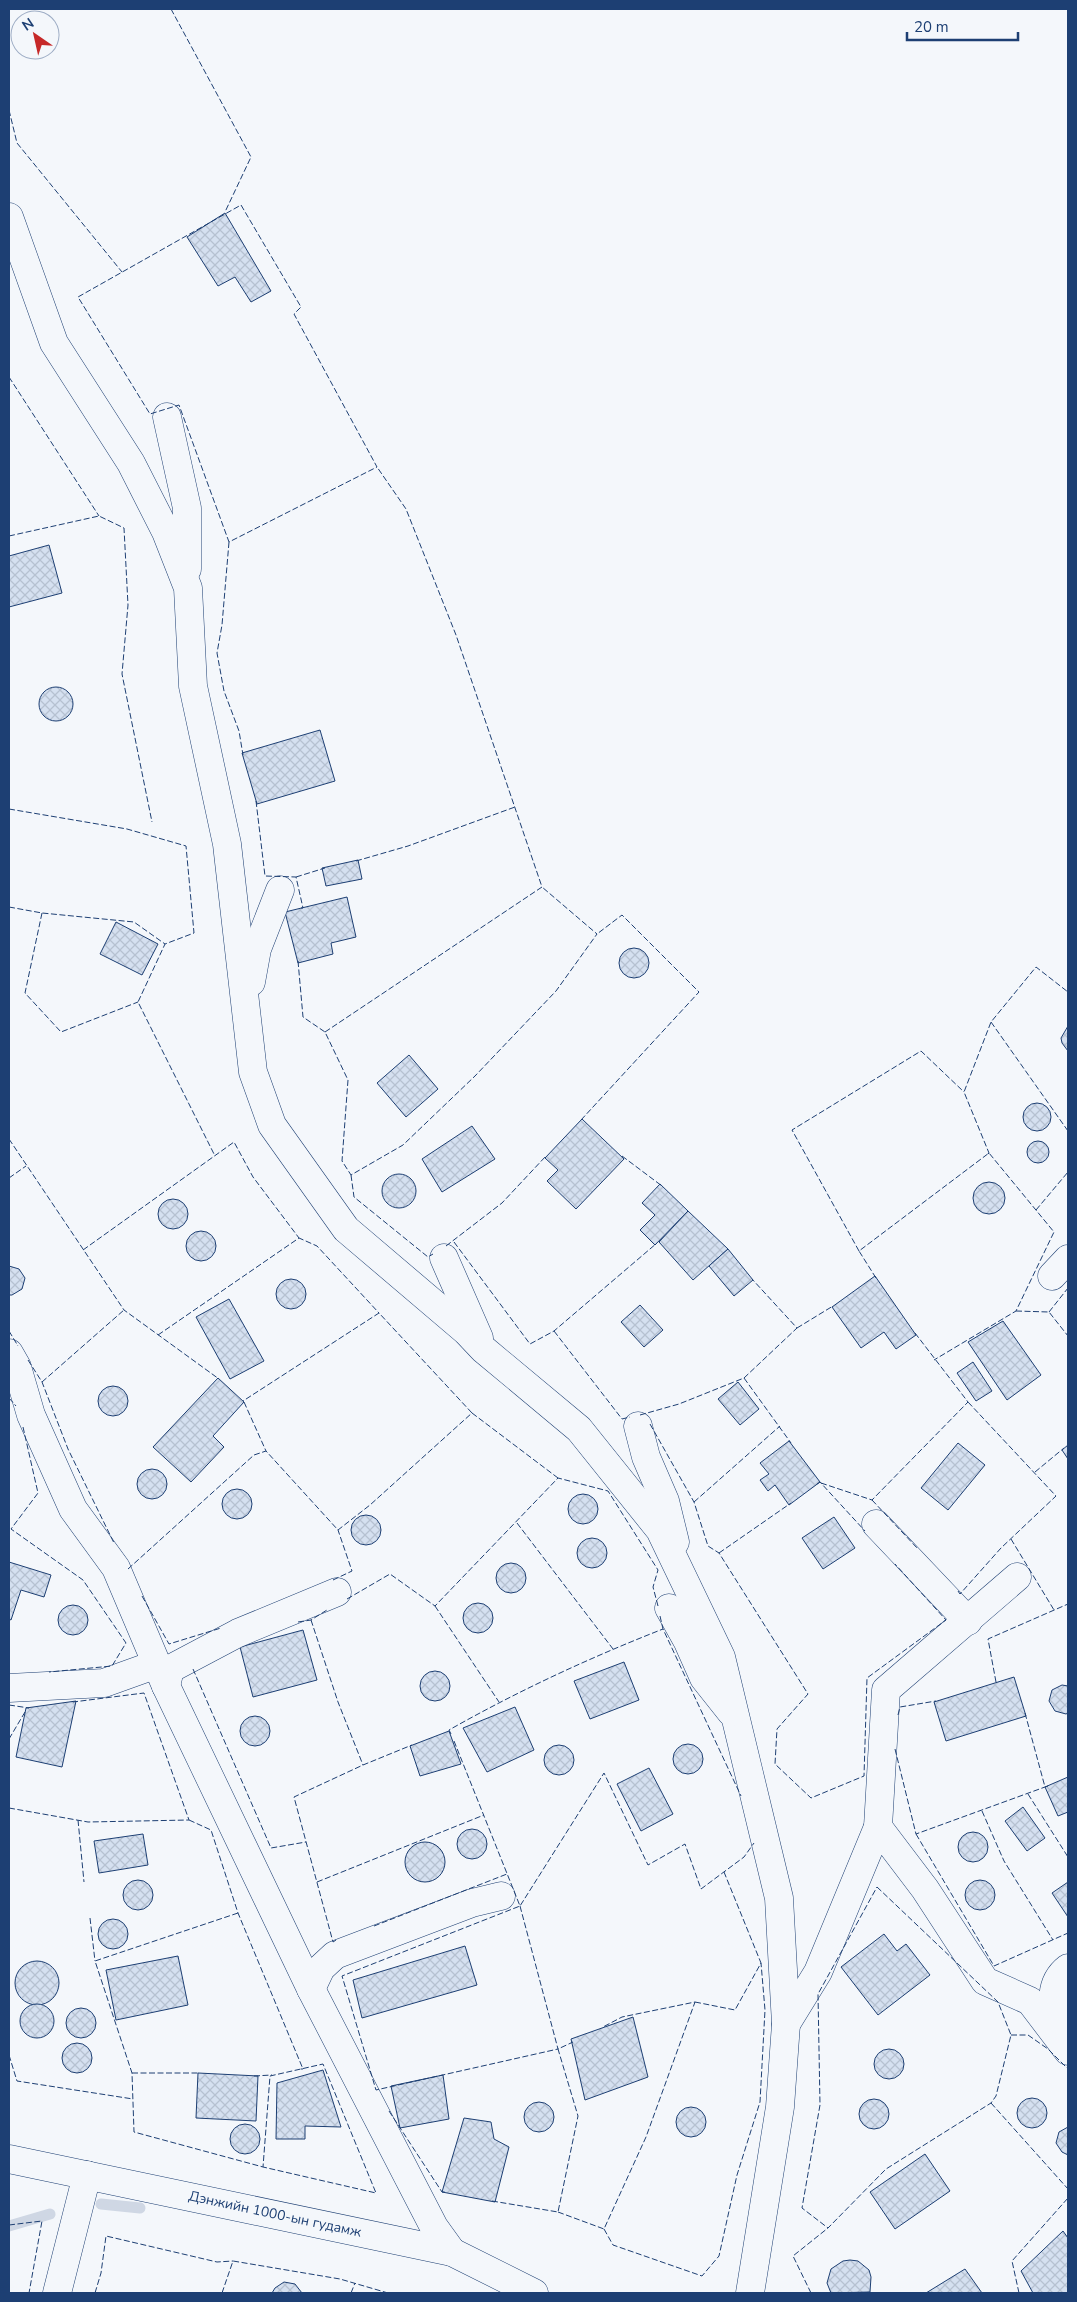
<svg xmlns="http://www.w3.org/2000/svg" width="1077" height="2302" font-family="'Nunito Sans',sans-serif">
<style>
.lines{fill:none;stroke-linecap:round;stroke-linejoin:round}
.stream{stroke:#cfd7e4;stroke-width:11}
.building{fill:url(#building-cross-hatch);stroke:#1d3f73}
.minor-casing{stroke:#1d3f73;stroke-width:29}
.major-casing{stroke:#1d3f73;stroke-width:29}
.minor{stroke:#f4f7fb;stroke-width:28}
.major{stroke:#f4f7fb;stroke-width:28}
.fence{stroke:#1d3f73;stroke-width:1;stroke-dasharray:6 2.5;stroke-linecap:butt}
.labels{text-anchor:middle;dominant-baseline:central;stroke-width:4;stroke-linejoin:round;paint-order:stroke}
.street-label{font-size:14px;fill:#1d3f73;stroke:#f4f7fb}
</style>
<defs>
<pattern id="building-cross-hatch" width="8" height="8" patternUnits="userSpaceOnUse" patternTransform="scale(1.25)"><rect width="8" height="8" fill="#d5e0f0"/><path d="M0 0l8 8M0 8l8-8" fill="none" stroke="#b6c1d1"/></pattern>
</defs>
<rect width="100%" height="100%" fill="#f4f7fb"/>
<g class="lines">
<g class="stream">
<polyline points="101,2204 140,2208"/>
<polyline points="9,2226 50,2214"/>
</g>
</g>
<g class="building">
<polygon points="225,213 271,291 251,302 235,277 218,286 187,237"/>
<polygon points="49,545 62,593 9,607 9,556"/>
<circle cx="56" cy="704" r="17"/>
<polygon points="320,730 335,781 257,804 242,753"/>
<polygon points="358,860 362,879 326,886 322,868"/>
<polygon points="347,897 356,937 331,943 333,954 298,963 285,912"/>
<polygon points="116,922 158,944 142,975 100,954"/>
<circle cx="634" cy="963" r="15"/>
<polygon points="1068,1026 1068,1051 1062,1043 1061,1038"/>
<polygon points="409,1055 438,1089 406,1117 377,1083"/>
<circle cx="1037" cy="1117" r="14"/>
<polygon points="582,1119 624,1159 576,1209 547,1181 558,1170 545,1158"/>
<polygon points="472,1126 495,1159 442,1192 422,1159"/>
<circle cx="1038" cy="1152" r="11"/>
<circle cx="399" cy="1191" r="17"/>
<circle cx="989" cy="1198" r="16"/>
<polygon points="660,1184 688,1211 655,1245 640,1230 655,1215 642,1203"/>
<circle cx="173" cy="1214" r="15"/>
<polygon points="688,1211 728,1249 693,1280 659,1242"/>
<circle cx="201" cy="1246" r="15"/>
<polygon points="728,1249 753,1280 734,1296 709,1266"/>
<polygon points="9,1266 19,1269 25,1278 22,1289 12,1295 9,1295"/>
<polygon points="875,1276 916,1335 896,1349 884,1332 861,1348 832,1307"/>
<circle cx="291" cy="1294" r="15"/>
<polygon points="229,1299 264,1361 230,1379 196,1317"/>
<polygon points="640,1305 663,1330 644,1347 621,1322"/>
<polygon points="1003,1321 1041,1375 1007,1400 968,1342"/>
<polygon points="973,1362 992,1391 976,1401 957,1373"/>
<polygon points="218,1378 244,1402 213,1436 224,1447 191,1482 153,1447"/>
<polygon points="738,1382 759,1409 740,1425 718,1399"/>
<circle cx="113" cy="1401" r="15"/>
<polygon points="789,1441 820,1482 789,1505 775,1485 768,1491 760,1480 769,1474 760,1463"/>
<polygon points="958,1443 985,1465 948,1510 921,1488"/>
<polygon points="1068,1445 1068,1459 1062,1450"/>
<circle cx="152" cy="1484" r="15"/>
<circle cx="237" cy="1504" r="15"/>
<circle cx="583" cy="1509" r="15"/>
<circle cx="366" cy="1530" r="15"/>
<polygon points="834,1517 855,1548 823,1569 802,1538"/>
<circle cx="592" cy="1553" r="15"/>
<polygon points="9,1562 51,1575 44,1597 21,1590 11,1620 9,1619"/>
<circle cx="511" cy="1578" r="15"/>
<circle cx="478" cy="1618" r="15"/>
<circle cx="73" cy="1620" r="15"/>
<polygon points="303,1630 317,1680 253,1697 240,1647"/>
<polygon points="624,1662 639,1700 590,1719 574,1681"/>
<circle cx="435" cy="1686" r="15"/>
<polygon points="1014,1677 1026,1716 946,1741 934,1702"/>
<polygon points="1062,1685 1068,1686 1068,1713 1066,1714 1055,1711 1049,1701 1052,1690"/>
<polygon points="76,1701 62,1767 16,1757 26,1708"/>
<polygon points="515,1707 534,1750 487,1772 463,1728"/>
<circle cx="255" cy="1731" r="15"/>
<polygon points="449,1731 461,1764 420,1776 410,1746"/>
<circle cx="688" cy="1759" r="15"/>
<circle cx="559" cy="1760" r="15"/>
<polygon points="649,1768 673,1814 641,1831 617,1784"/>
<polygon points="1068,1777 1068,1812 1058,1816 1045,1787"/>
<polygon points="1023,1807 1045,1838 1027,1851 1005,1821"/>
<circle cx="472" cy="1844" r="15"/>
<circle cx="973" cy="1847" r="15"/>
<polygon points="143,1834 148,1865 99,1873 94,1841"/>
<circle cx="425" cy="1862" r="20"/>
<circle cx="138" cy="1895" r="15"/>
<circle cx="980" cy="1895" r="15"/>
<polygon points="1068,1882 1068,1917 1052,1893"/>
<circle cx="113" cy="1934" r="15"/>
<polygon points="884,1934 897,1951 906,1944 930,1975 878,2015 841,1967"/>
<polygon points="465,1946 477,1985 362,2018 353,1980"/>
<polygon points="178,1956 188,2005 116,2020 106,1970"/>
<circle cx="37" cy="1983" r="22"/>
<circle cx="37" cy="2021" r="17"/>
<circle cx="81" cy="2023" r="15"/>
<polygon points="633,2017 648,2077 585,2100 571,2039"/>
<circle cx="77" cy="2058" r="15"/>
<circle cx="889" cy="2064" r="15"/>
<polygon points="323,2070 341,2127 305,2126 305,2139 276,2139 277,2083"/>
<polygon points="198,2073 258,2076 256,2121 196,2118"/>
<polygon points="443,2075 449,2119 400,2128 391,2086"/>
<circle cx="1032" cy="2113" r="15"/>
<circle cx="874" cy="2114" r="15"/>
<circle cx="539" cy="2117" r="15"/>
<circle cx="691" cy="2122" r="15"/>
<polygon points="464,2118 491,2122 494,2139 509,2147 495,2202 442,2192"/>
<circle cx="245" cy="2139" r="15"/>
<polygon points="1068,2127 1068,2155 1062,2152 1056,2143 1059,2132"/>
<polygon points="925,2154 950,2191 895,2229 870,2192"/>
<polygon points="1063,2231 1068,2238 1068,2293 1033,2293 1021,2271"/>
<polygon points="850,2260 858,2261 869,2270 871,2277 870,2292 831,2293 827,2283 831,2269 843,2261"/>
<polygon points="965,2269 982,2293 926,2293"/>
<polygon points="284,2282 295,2284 302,2293 272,2293 275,2288"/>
</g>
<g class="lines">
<defs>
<g id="minor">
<polyline points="9,217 54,343 131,463 166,532 188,588 193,686 227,844 253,1072 272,1125 346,1229 466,1331 483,1349 579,1429 660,1530 721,1657 779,1898 786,2024 780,2107 750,2293"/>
<polyline points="167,417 187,508 187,569"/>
<polyline points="251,982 257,949 280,890"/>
<polyline points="444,1258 479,1338"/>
<polyline points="1052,1276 1068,1259"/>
<polyline points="9,1353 17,1367 31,1415 73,1509 116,1568 166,1686 311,1989 434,2227 452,2252"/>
<polyline points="638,1426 646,1457 665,1501 675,1542"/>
<polyline points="876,1524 968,1621"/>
<polyline points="669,1608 688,1642 704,1678 731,1712"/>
<polyline points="166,1686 170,1669 238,1633 337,1592"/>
<polyline points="9,1688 104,1683 157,1664"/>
<polyline points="878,1827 886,1690 1017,1577"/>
<polyline points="311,1989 321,1968 335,1955 472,1903 501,1896"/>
<polyline points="786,2024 818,1972 878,1827 925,1889 985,1981 1030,2001 1068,2051"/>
<path d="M1058,2035c-4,-24 -12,-50 10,-67"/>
<polyline points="57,2293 87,2175"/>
</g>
<polyline id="major" points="9,2159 452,2252 534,2293"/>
</defs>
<use href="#minor" class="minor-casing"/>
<use href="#major" class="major-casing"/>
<use href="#minor" class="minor"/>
<use href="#major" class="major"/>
<g class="fence">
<polyline points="171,9 251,157 225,212"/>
<polyline points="9,110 17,143 122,272"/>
<polygon points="241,205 301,307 294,314 377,467 229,542 179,405 150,414 78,297"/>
<polyline points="9,377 99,516"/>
<polyline points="9,536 99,516 124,528 128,605 122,674 152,822"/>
<polyline points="229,542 222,625 217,653 224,691 239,731 243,755"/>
<polyline points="256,801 265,876 296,877 303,908 301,908"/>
<polyline points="9,809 127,829 186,846 194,933 165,944 138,1002 215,1156"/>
<polyline points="356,861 408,846 515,807"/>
<polyline points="296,877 325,868"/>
<polyline points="9,907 42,913 134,922 165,944"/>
<polyline points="42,913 25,993 61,1032 138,1002"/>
<polyline points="298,961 303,1017 325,1032 348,1080 342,1161 351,1175 403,1145 475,1076 556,991 597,934 542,887"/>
<polyline points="991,1022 1068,1131"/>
<polyline points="325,1032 542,887 456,635 406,509 377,467"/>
<polyline points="581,1120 699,992 622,915 597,934"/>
<polyline points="9,1139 124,1310 219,1379"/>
<polyline points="988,1154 989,1153 964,1092 991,1022 1036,967 1068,992"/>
<polyline points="622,1156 662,1186"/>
<polyline points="351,1175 354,1197 428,1257 433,1254"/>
<polyline points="9,1178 26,1166"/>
<polyline points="1036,1210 1068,1172"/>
<polyline points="454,1242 530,1344 554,1331 657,1243"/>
<polyline points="446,1246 502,1203 546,1156"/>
<polyline points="83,1250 234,1142 253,1177 299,1238"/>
<polyline points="859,1251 792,1130 921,1051 964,1092"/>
<polyline points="876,1278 859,1251 989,1153 1054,1232 1016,1311 934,1360"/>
<polyline points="1016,1311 1049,1312 1068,1336"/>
<polyline points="1049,1312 1068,1288"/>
<polyline points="797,1328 833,1306"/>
<polyline points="9,1331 18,1346"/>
<polyline points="554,1331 622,1419 630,1417"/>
<polyline points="158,1335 299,1238 317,1246 379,1313"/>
<polyline points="28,1360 42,1382 68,1449 114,1543"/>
<polyline points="744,1378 791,1443"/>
<polyline points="42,1382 124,1310"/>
<polyline points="9,1398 16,1406"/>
<polyline points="244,1402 266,1451"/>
<polyline points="472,1413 558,1478"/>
<polyline points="640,1415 679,1404 744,1378 797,1328 752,1279"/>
<polyline points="650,1424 694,1502 708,1546 719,1553 808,1694 777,1729 775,1764 811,1798 864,1776 867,1678 946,1620 895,1564"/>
<polyline points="23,1427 38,1493 11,1529 83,1580 126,1643 112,1666 49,1672"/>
<polyline points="1035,1472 1064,1448"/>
<polyline points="821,1483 872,1500 968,1402 915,1333"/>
<polyline points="817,1484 820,1482 865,1531"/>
<polyline points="872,1500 918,1549"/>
<polyline points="694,1502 780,1426"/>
<polyline points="517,1523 613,1649"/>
<polyline points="1011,1539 1054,1610"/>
<polyline points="719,1553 791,1503"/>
<polyline points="128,1569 254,1455 266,1451 338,1530 370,1505 472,1413 379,1313 243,1401"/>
<polyline points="333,1580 352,1571 338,1530"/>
<polyline points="958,1591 960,1594 1001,1548 1056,1496 968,1402"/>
<polyline points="142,1596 169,1644 221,1628"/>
<polyline points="347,1599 390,1574 435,1606 558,1478 608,1491 658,1570 653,1587 658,1606"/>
<polyline points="435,1606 499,1702"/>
<polyline points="660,1616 663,1629 741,1796"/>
<polyline points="311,1620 338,1702 363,1765"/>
<polyline points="298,1622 311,1620 327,1610"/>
<polyline points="193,1669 271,1848 306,1842"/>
<polyline points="996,1682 988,1639 1068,1604"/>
<polyline points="9,1705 29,1708"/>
<polyline points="1025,1713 1045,1787 1048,1786"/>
<polyline points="898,1715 900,1707 936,1701"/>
<path d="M451,1734l-2,-4c69,-39 140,-72 214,-101"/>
<polyline points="9,1739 25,1712"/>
<polyline points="454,1741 520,1906 604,1773 648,1865 685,1844 701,1889 744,1857 754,1843"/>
<polyline points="895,1749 916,1834 1045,1787"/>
<polyline points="1028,1794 1068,1857"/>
<polyline points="9,1808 88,1822 189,1820 144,1693 73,1702"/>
<polyline points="982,1811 1004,1861 1053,1940"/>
<polyline points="78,1820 84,1882"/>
<polyline points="189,1820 211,1830 238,1913 303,2069 301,2069"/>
<polyline points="916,1834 994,1966 1068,1933"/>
<polyline points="317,1882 484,1815"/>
<polygon points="877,1887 998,2002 1011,2035 996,2096 991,2103 886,2169 828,2228 802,2208 820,2105 818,1994"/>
<polygon points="520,1906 558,2049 376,2090 342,1976"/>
<polyline points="238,1913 95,1961 132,2073 134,2132 263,2167 270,2076 323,2064 376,2193 263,2167"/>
<polyline points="90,1918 95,1961"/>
<polyline points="374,1926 507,1874"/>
<polyline points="336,1940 333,1942 294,1797 363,1765 412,1745"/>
<polyline points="695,2002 735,2010 761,1963 724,1872"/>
<polyline points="1011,2035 1028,2035 1048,2049 1068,2069"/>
<polyline points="9,2055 17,2081 133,2099"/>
<polyline points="132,2073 199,2073"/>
<polyline points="254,2076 272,2075"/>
<polyline points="991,2103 1068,2189"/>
<polyline points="389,2111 442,2192 445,2192"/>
<polyline points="492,2201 558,2212 578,2116 558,2049 573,2042"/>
<polyline points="558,2212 604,2229 646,2137 695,2002 622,2017 603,2027"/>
<polyline points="9,2225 42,2221 29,2293"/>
<polyline points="604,2229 613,2245 702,2276 719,2256 737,2175 760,2102 765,2010 761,1963"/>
<polyline points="95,2293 101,2273 106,2236 217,2262 233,2261"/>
<polyline points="222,2293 233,2261 340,2279 388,2293"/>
<polyline points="351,2293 355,2283"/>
<polyline points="811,2293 793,2256 828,2228"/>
<polyline points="1019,2293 1012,2261 1068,2198"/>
</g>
</g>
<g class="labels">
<g class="street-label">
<text transform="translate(275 2214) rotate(12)">Дэнжийн 1000-ын гудамж</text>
</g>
</g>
<rect width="1077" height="2302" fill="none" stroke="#1d3f73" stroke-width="20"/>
<g transform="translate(35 35) rotate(326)"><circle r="24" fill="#f4f7fb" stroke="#9eadc5"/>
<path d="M0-4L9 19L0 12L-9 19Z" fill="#c62828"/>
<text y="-8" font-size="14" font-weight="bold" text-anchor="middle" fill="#1d3f73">N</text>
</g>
<path d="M907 32v8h111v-8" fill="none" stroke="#1d3f73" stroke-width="2.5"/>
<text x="914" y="32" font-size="15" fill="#1d3f73" stroke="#f4f7fb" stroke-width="4" paint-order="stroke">20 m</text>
</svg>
